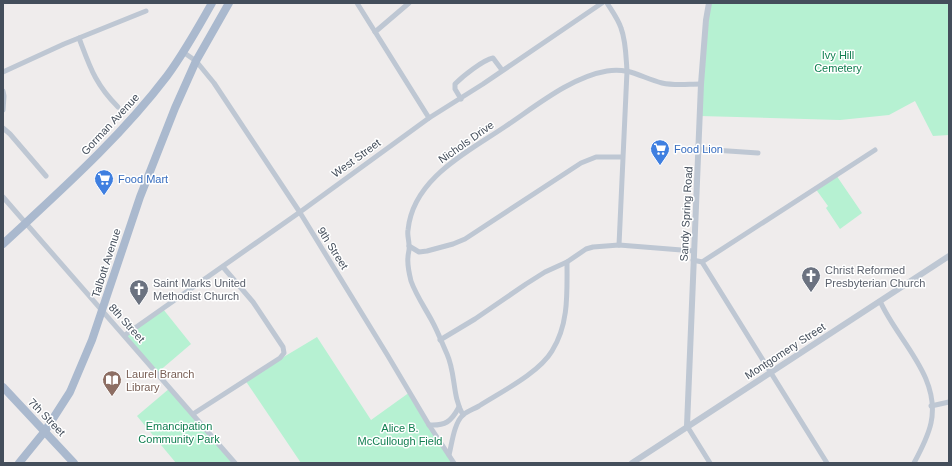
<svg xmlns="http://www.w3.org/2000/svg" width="952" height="466" font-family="Helvetica,sans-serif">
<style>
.green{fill:#b6f1d2}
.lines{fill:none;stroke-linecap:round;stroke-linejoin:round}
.minor{stroke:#bec7d3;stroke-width:5}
.tertiary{stroke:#bec7d3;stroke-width:6}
.primary{stroke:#aab9ce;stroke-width:8}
.labels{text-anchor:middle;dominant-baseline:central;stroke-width:3;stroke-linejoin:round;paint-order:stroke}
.park-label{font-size:11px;fill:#117f51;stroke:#fff}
.street-label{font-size:11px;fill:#444e5b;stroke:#fff}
.shop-label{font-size:11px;fill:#366cbe;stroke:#fff;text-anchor:start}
.worship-label{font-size:11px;fill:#5b616d;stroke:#fff;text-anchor:start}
.education-label{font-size:11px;fill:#785e54;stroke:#fff;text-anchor:start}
</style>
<rect width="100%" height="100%" fill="#efecec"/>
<g class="green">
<polygon points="710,3 949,3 949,135 933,136 915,101 889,115 840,120 700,116"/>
<polygon points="836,175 862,213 840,229 826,208 828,206 815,188"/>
<polygon points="163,309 191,344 157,373 125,335"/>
<polygon points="317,337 371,420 410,392 453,463 301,463 245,380"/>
<polygon points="170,388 236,463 176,463 137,416"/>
</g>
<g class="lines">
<g class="minor">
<polyline points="357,3 429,118"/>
<path d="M607,3c5,8 11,16 14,25 5,13 5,29 6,43l-8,174"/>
<polyline points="375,32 409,3"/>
<path d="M79,38c11,29 16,46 39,69"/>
<polyline points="183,52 196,61 214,83 299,211 388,356 429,425 454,463"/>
<polyline points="3,72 64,44 146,11"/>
<polyline points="3,91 4,96 3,110"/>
<path d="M461,99l-6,-10v-5c8,-8 28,-24 38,-26l9,12"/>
<polyline points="3,128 10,134 46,176"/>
<polyline points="699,149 758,153"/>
<polyline points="3,197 235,463"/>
<polyline points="409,246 419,252 427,251 453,244 465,239 581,163 596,157 622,157"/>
<polyline points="693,260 702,262 827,463"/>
<polyline points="702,262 875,150"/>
<path d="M880,301c17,39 61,75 51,122 -3,14 -10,27 -17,40"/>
<polyline points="125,335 300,212 429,118 483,84 602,3"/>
<polyline points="440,340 475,319 526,284 545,272 567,262 586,249 593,247 619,245 694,251"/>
<polyline points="931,406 949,402"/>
<polyline points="193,414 280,358 284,353 283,347 253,302 223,267"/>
<path d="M463,415c-11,-19 -7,-41 -16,-61 -5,-11 -9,-22 -15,-33 -7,-13 -16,-26 -21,-40 -2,-8 -4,-16 -3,-24 0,-4 2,-8 1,-12 0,-5 -2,-10 -1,-15 5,-52 60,-78 98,-104 30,-20 65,-49 101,-55 22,-4 35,7 55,12 13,3 26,1 39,1"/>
<path d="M429,425c16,1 22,-3 30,-18"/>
<polyline points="687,426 710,463"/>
<path d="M449,455c3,-12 5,-32 14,-40 5,-4 11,-6 16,-9 22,-14 60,-33 73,-55 17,-27 15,-58 15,-89"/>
</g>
<g class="tertiary">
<polyline points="687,426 701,84 706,20 709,3"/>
<polyline points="632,463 949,256"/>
</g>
<g class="primary">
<path d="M3,244c57,-53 117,-106 164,-168 17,-23 31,-48 45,-73"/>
<polyline points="3,387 74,463"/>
<polyline points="19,463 45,431 70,392 92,340 140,197 175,108 196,61 229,3"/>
</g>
</g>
<defs>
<symbol id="supermarket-pin" viewBox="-11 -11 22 30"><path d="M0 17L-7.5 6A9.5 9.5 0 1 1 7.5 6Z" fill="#3f7fe0" stroke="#fff"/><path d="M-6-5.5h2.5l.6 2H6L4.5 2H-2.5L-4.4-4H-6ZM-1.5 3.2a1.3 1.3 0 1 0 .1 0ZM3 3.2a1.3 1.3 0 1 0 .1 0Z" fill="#fff"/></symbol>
<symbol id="church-pin" viewBox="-11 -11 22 30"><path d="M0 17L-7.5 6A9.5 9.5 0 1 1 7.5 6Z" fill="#6b7280" stroke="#fff"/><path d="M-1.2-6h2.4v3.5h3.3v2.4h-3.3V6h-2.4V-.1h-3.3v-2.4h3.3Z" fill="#fff"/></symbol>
<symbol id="library-pin" viewBox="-11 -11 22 30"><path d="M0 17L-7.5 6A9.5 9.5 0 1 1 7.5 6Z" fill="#8d6e63" stroke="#fff"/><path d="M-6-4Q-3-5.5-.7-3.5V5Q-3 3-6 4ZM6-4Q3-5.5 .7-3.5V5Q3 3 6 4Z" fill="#fff"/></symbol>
</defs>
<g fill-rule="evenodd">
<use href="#supermarket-pin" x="649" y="138" width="22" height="30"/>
<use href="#supermarket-pin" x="93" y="168" width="22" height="30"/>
<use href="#church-pin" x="800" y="265" width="22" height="30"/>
<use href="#church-pin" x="128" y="278" width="22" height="30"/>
<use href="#library-pin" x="101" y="369" width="22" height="30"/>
</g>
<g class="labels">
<g class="park-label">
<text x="838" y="55">Ivy Hill<tspan x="838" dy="13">Cemetery</tspan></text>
<text x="179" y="426">Emancipation<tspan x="179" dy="13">Community Park</tspan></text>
<text x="400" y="428">Alice B.<tspan x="400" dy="13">McCullough Field</tspan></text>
</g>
<g class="street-label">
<text transform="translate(110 124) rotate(-47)">Gorman Avenue</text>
<text transform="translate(466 142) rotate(-35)">Nichols Drive</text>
<text transform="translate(356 158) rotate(-36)">West Street</text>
<text transform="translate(686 214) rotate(-87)">Sandy Spring Road</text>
<text transform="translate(333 248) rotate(58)">9th Street</text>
<text transform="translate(106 263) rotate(-72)">Talbott Avenue</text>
<text transform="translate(127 323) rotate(48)">8th Street</text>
<text transform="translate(785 351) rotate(-33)">Montgomery Street</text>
<text transform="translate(47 417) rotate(46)">7th Street</text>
</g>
<g class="shop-label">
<text x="674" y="149">Food Lion</text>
<text x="118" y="179">Food Mart</text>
</g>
<g class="worship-label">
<text x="825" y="270">Christ Reformed<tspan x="825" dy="13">Presbyterian Church</tspan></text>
<text x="153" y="283">Saint Marks United<tspan x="153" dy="13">Methodist Church</tspan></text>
</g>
<g class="education-label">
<text x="126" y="374">Laurel Branch<tspan x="126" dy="13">Library</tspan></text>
</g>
</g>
<rect width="952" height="466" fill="none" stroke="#444e5b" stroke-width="8"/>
</svg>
